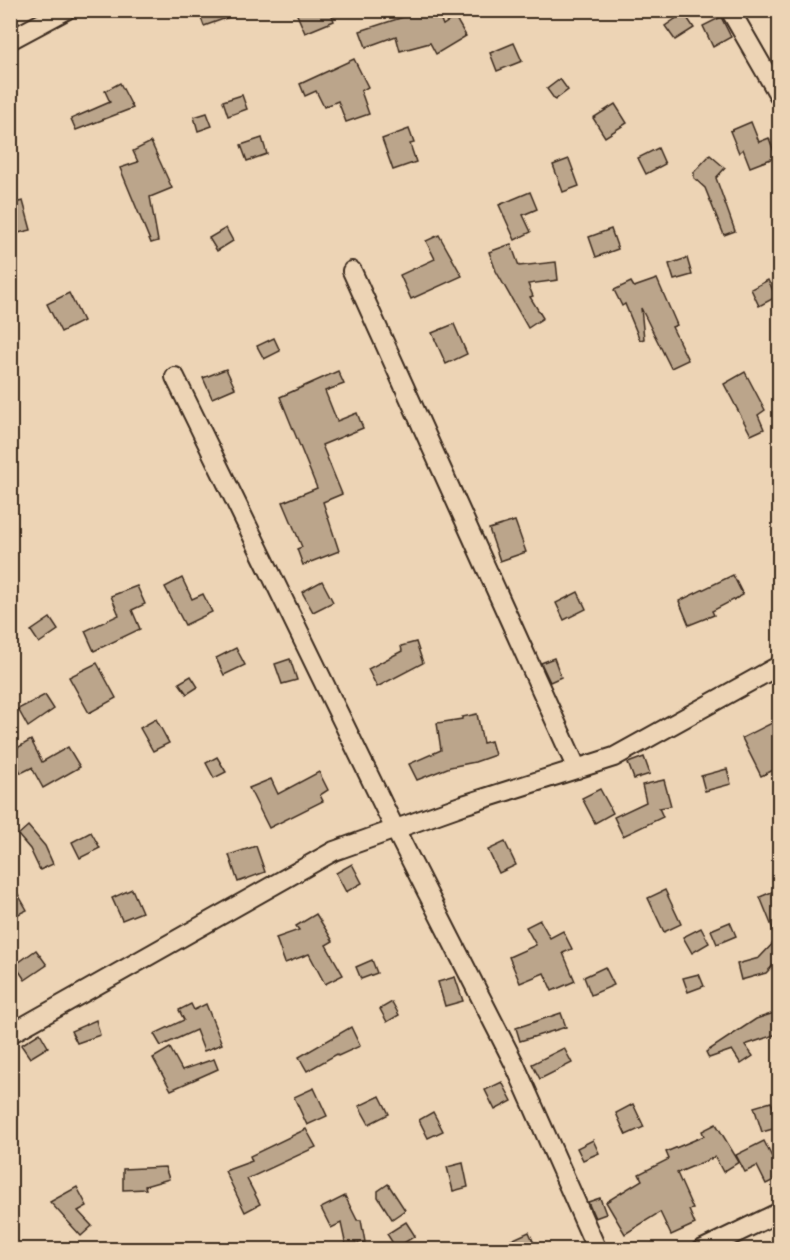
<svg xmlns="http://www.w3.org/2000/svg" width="790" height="1260" font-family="Dekko,sans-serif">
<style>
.building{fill:#bba58b;stroke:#3b2a1e;stroke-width:1.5}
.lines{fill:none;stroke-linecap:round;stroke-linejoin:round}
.street-casing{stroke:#3b2a1e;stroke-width:22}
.street{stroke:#edd4b5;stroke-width:18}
</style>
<rect width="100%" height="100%" fill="#edd4b5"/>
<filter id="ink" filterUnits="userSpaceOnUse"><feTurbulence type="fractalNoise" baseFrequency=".0167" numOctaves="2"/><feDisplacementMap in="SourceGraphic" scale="12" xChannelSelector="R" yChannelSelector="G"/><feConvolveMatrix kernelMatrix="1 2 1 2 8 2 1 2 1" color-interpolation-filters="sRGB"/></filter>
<g filter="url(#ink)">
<g class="building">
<polygon points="198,10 242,10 243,12 204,26"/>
<polygon points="295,10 330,10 334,21 305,33"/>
<polygon points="425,10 437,10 443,25 455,17 466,36 436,54 430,43 400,51 396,36 366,47 360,31"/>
<polygon points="684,13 694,28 675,40 665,26"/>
<polygon points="721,17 731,37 713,47 703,26"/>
<polygon points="514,43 522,61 497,71 490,53"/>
<polygon points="354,59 368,87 361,91 369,114 346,122 338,101 324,107 316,91 305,96 300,84"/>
<polygon points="560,79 568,90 555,100 547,89"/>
<polygon points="120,83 133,108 76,130 71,119 110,102 105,91"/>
<polygon points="242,95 247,109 228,116 223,101"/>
<polygon points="615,104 627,123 605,137 593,118"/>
<polygon points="207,113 212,126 198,131 194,117"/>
<polygon points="751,122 759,142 769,138 776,157 750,167 743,149 739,153 730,131"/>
<polygon points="409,129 414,143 410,144 416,162 393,170 382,139"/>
<polygon points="262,138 267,154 247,161 241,145"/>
<polygon points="151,142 172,188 150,197 158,241 151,243 120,168 138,162 133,151"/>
<polygon points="658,148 665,164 646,174 638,158"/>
<polygon points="710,155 725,168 716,178 735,231 724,235 705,188 694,178 694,172"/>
<polygon points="569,159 579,186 563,192 553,165"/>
<polygon points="530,192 537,209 523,215 531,232 515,240 499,205"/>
<polygon points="23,201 31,230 10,235 10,204"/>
<polygon points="226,228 233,241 217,251 209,238"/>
<polygon points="611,229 618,249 596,257 589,237"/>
<polygon points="439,235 462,276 411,299 400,275 435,259 426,241"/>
<polygon points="511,244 519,266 556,262 558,280 528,284 533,296 530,297 543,318 528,328 496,271 489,252"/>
<polygon points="687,258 692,275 674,280 669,264"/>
<polygon points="657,279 677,325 672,327 688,360 671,368 641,308 644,339 640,340 625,304 622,306 614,290 631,282 634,287"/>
<polygon points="768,280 776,297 759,306 751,289"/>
<polygon points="69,293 83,321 61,332 47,304"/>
<polygon points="454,324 467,354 446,364 432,333"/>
<polygon points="274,338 280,351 264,359 257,346"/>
<polygon points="226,369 235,388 212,398 203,378"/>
<polygon points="338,371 344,384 325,391 337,421 357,413 363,428 322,445 342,494 323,502 339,551 303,565 297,549 302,547 283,502 317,488 280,397"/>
<polygon points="745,372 765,410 758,415 764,429 751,435 724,384"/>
<polygon points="515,521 526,552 500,561 489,529"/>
<polygon points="733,575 743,595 712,611 714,615 689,625 679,601"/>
<polygon points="182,578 192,599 203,594 212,612 185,625 165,587"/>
<polygon points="322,581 333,602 313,612 302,592"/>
<polygon points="137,586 145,604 132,610 140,629 94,651 85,631 119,615 111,596"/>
<polygon points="578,592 586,609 564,620 556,603"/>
<polygon points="50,618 58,630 39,643 31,631"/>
<polygon points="416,642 423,663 377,687 368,669 402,651 401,646"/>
<polygon points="236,648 245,665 224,675 216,658"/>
<polygon points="554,658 561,677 550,682 541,663"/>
<polygon points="290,659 297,680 282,684 275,664"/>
<polygon points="97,663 116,698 89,713 69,677"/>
<polygon points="191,676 198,687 187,694 179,683"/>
<polygon points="45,695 54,709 28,727 18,709"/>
<polygon points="477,714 483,743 491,741 495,755 475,762 450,767 417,780 409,764 441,750 437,723 462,719 462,717"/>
<polygon points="156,719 169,743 153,751 140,728"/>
<polygon points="774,722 780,733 780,741 774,744 780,756 780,767 761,776 742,738"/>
<polygon points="31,740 42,762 68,747 80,767 43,788 32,768 33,767 21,773 10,752"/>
<polygon points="217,757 226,772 214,778 206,763"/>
<polygon points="644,757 650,774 634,779 628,763"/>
<polygon points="727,769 731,784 705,791 701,776"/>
<polygon points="319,772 328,790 320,795 323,801 269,828 249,788 271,779 278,794"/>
<polygon points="664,780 671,806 659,808 663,817 623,836 614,817 646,802 642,785"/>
<polygon points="600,789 613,813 595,823 582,798"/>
<polygon points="28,826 45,846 53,864 40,870 30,849 18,835"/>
<polygon points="91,832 100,848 80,858 72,842"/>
<polygon points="505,842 516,865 499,873 488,850"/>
<polygon points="256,846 265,872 238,882 229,855"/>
<polygon points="352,864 362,883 346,892 336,873"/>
<polygon points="10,880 27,910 10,918"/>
<polygon points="132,889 142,912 122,920 112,898"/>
<polygon points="665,890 681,924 664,932 648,898"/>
<polygon points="774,891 780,904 780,958 766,973 741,980 737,964 759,958 777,939 760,897"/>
<polygon points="316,914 333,941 326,945 343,975 325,984 309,954 285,963 276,938 299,930 296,926"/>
<polygon points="540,920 550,938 563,931 572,949 563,953 575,981 552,991 544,973 520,983 509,957 536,945 526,927"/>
<polygon points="730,922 736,936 717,944 711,930"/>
<polygon points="701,928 709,943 692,953 683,937"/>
<polygon points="36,950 47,965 25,980 15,965"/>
<polygon points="372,960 377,973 361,979 356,967"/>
<polygon points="605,967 614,985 591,995 584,977"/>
<polygon points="699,974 704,986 688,992 683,978"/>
<polygon points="455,977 463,1001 445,1006 438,982"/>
<polygon points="392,1002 399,1015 387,1022 380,1009"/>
<polygon points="191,1004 194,1010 206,1004 222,1044 204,1051 196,1030 161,1046 154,1034 184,1020 179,1010"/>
<polygon points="780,1011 780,1033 745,1045 753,1056 741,1064 732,1050 709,1058 706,1052 756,1019"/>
<polygon points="561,1013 566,1027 520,1041 516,1028"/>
<polygon points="96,1020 100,1035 77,1043 71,1031"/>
<polygon points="351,1027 360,1046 338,1056 337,1054 307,1071 299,1057"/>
<polygon points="40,1033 48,1047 30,1058 21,1045"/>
<polygon points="170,1048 182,1070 214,1059 218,1069 171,1090 153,1058"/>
<polygon points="564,1048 572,1063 540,1079 532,1064"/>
<polygon points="502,1082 512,1101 495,1110 485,1090"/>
<polygon points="314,1088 327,1116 307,1125 294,1097"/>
<polygon points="380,1096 389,1114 369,1124 359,1106"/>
<polygon points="771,1102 774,1109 780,1107 780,1127 762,1132 754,1107"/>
<polygon points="633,1104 644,1127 626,1135 616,1113"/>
<polygon points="433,1112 443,1131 428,1138 419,1120"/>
<polygon points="716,1124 739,1162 723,1172 715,1157 677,1173 693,1209 689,1210 695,1224 671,1235 660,1212 625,1234 606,1202 642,1180 639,1174 669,1159 666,1152 704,1136 702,1131"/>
<polygon points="306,1129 316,1147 247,1179 260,1204 245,1212 225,1171 252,1161 250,1156"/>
<polygon points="593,1140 599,1153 583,1160 577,1148"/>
<polygon points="764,1141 780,1173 780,1177 766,1184 757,1166 745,1172 736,1155"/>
<polygon points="463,1163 468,1187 453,1191 447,1167"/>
<polygon points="165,1167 169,1179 145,1186 146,1189 123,1190 123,1169"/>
<polygon points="388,1184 405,1210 392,1219 378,1197 378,1191"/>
<polygon points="77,1187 87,1206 78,1211 92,1226 81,1236 50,1202"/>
<polygon points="345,1196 357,1220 361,1220 365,1242 346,1246 341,1223 331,1228 321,1208"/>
<polygon points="600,1198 606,1214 595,1218 588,1202"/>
<polygon points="406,1222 415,1236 396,1248 387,1234"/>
<polygon points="529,1232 537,1250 490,1250"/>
</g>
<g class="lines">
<defs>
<g id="street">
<polyline points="730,10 780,97"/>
<polyline points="10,40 66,10"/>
<polyline points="352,271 577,769"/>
<polyline points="175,377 395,829 514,1063 597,1250"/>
<polyline points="10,1034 334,851 463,805 614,757 780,665"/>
<polyline points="701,1250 780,1212"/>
</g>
</defs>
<use href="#street" class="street-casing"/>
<use href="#street" class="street"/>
</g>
</g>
<rect width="790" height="1260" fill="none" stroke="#edd4b5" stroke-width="36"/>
<rect x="18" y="18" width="754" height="1224" fill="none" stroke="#3b2a1e" stroke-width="2" filter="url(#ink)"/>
</svg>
